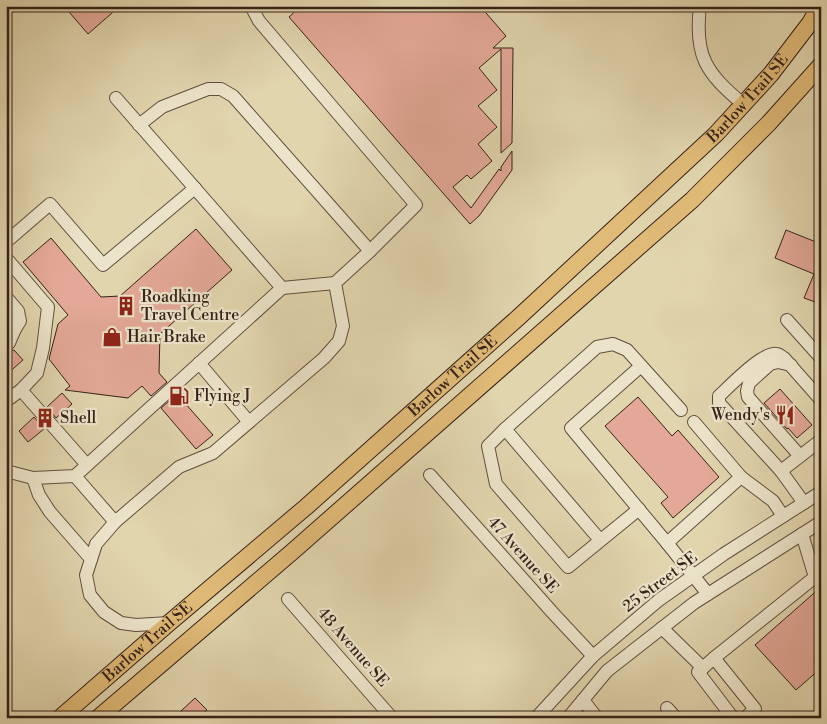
<svg xmlns="http://www.w3.org/2000/svg" width="827" height="724" font-family="'Libre Bodoni',serif">
<style>
.building{fill:#e3a897;stroke:#352219}
.lines{fill:none;stroke-linecap:round;stroke-linejoin:round}
.minor-casing{stroke:#604f3e;stroke-width:14}
.major-casing{stroke:#352219;stroke-width:18}
.highway-casing{stroke:#352219;stroke-width:21}
.minor{stroke:#ece4ca;stroke-width:12}
.major{stroke:#e0ba77;stroke-width:16}
.highway{stroke:#e0ba77;stroke-width:19}
.labels{text-anchor:middle;dominant-baseline:central;stroke-width:4.5;stroke-linejoin:round;paint-order:stroke}
.street-label{font-size:16px;fill:#352219;stroke:#ece4ca}
.poi-label{font-size:16px;fill:#352219;stroke:#ece4ca;text-anchor:start}
</style>
<rect width="100%" height="100%" fill="#e1d5ae"/>
<filter id="stains"><feTurbulence type="fractalNoise" baseFrequency=".004" numOctaves="4"/><feColorMatrix values="0 0 0 0 .2 0 0 0 0 .09 0 0 0 0 .02 0 0 0 .5 -.17"/></filter>
<radialGradient id="worn" r=".72"><stop offset=".6" stop-color="#630" stop-opacity="0"/><stop offset="1" stop-color="#630" stop-opacity=".3"/></radialGradient>
<g class="building">
<polygon points="64,6 120,6 88,34"/>
<polygon points="301,6 480,6 506,36 493,48 513,48 512,143 501,153 501,49 479,68 497,90 478,106 497,127 478,144 492,161 471,179 467,175 453,187 471,208 499,169 501,171 501,167 512,151 512,170 479,216 470,224 289,17"/>
<polygon points="196,229 232,270 160,334 159,373 167,382 151,396 142,386 128,398 65,390 70,386 49,359 58,324 68,315 23,262 51,238 101,297 120,296"/>
<polygon points="786,230 821,244 821,304 804,298 814,274 775,258"/>
<polygon points="14,350 23,360 6,375 6,353"/>
<polygon points="780,389 812,425 797,438 788,428 787,429 764,403"/>
<polygon points="62,393 72,404 56,418 47,407"/>
<polygon points="177,394 213,435 196,449 161,408"/>
<polygon points="638,397 672,436 678,430 719,477 673,518 661,503 668,497 605,426"/>
<polygon points="34,417 44,429 28,442 19,431"/>
<polygon points="821,587 821,668 796,690 755,645"/>
<polygon points="195,698 207,710 198,718 186,718 181,711"/>
</g>
<g class="lines">
<defs>
<g id="minor">
<path d="M700,6c-6,50 6,67 43,98"/>
<polyline points="116,98 282,288 335,283"/>
<polyline points="139,125 162,107 208,89 221,89 233,96 370,251"/>
<polyline points="6,242 50,204 103,265 195,188"/>
<polyline points="6,258 48,307 43,348 37,373 21,390 6,401"/>
<polyline points="6,297 18,311 20,321 15,329 11,320 6,315"/>
<polyline points="787,320 821,358"/>
<polyline points="6,345 9,343 15,329"/>
<polyline points="199,363 249,422"/>
<polyline points="791,365 778,362 770,364 749,383 747,391 748,397 800,456"/>
<polyline points="641,366 571,428 667,543"/>
<polyline points="21,390 87,465"/>
<polyline points="694,422 741,477 667,543 708,594"/>
<polyline points="505,429 600,540"/>
<polyline points="6,471 33,478 75,476 282,288"/>
<polyline points="781,471 821,440"/>
<polyline points="430,475 552,612 593,656"/>
<polyline points="75,476 115,522 179,467 213,453 324,358 339,341 343,326 335,283 370,251 416,205 259,21 251,6"/>
<polyline points="741,477 773,501 783,516"/>
<polyline points="33,478 39,495 50,512 91,559"/>
<path d="M804,503l-23,-32 -62,-68v-7c11,-10 44,-45 58,-42 3,1 5,3 7,4l37,42"/>
<polyline points="639,509 568,567 496,484 488,446 505,429 597,347 613,344 627,350 681,410"/>
<polyline points="115,522 96,544 86,575 90,595 104,612 121,623 136,625 169,623"/>
<polyline points="288,599 392,718"/>
<polyline points="662,628 703,668"/>
<polyline points="714,658 815,577 802,534"/>
<polyline points="583,700 597,718"/>
<polyline points="667,708 676,718"/>
<polyline points="536,718 593,656 659,600 724,554 821,492"/>
<polyline points="568,718 607,671 694,603 821,522"/>
<polyline points="733,718 698,672 714,658 755,709 745,718"/>
</g>
<g id="major">
<path id="s1" d="M60,718l109,-95 137,-116 214,-191 196,-182 55,-60 39,-51 10,-17"/>
<polyline points="98,718 292,552 692,200 769,123 821,65"/>
</g>
<polyline id="highway" points="819,9 820,6"/>
</defs>
<use href="#minor" class="minor-casing"/>
<use href="#major" class="major-casing"/>
<use href="#highway" class="highway-casing"/>
<use href="#minor" class="minor"/>
<use href="#major" class="major"/>
<use href="#highway" class="highway"/>
</g>
<defs>
<symbol id="building-bare" viewBox="-9 -9 18 18"><path d="M-4-6H4V6H1V3H-1V6H-4ZM-2.5-4.3h1.7v1.8h-1.7ZM.8-4.3h1.7v1.8H.8ZM-2.5-1h1.7V.8h-1.7ZM.8-1h1.7V.8H.8Z" fill="#8f2418" stroke="#ece4ca" stroke-width="2.5" paint-order="stroke"/></symbol>
<symbol id="shop-bare" viewBox="-9 -9 18 18"><path d="M-5-2.5h2.3a2.7 3.5 0 0 1 5.4 0H5L5.5 6h-11ZM-1.5-2.5h3a1.5 2.3 0 0 0-3 0Z" fill="#8f2418" stroke="#ece4ca" stroke-width="2.5" paint-order="stroke"/></symbol>
<symbol id="fuel-bare" viewBox="-9 -9 18 18"><path d="M-5.5-6h7V0h2V4h1.3V-2.5L3-4.5l.8-.8L6-3V5H2.5V1h-1V6h-7ZM-4.2-4.7v3.2H.2V-4.7Z" fill="#8f2418" stroke="#ece4ca" stroke-width="2.5" paint-order="stroke"/></symbol>
<symbol id="restaurant-bare" viewBox="-9 -9 18 18"><path d="M-5-6h1v4h1v-4h1v4h1v-4h1v5L-1.5 .5V6h-2V.5L-5-1ZM5-6V6H3V1.5H1.5Q1.5-4 5-6Z" fill="#8f2418" stroke="#ece4ca" stroke-width="2.5" paint-order="stroke"/></symbol>
</defs>
<g fill-rule="evenodd">
<use href="#building-bare" x="112" y="292" width="28" height="28"/>
<use href="#shop-bare" x="98" y="323" width="28" height="28"/>
<use href="#fuel-bare" x="165" y="382" width="28" height="28"/>
<use href="#restaurant-bare" x="771" y="401" width="28" height="28"/>
<use href="#building-bare" x="31" y="404" width="28" height="28"/>
</g>
<g class="labels">
<g class="street-label">
<text stroke="none"><textPath href="#s1" startOffset="926">Barlow Trail SE</textPath></text>
<text stroke="none"><textPath href="#s1" startOffset="521">Barlow Trail SE</textPath></text>
<text transform="translate(523 555) rotate(48)">47 Avenue SE</text>
<text transform="translate(660 582) rotate(-37)">25 Street SE</text>
<text stroke="none"><textPath href="#s1" startOffset="116">Barlow Trail SE</textPath></text>
<text transform="translate(353 647) rotate(49)">48 Avenue SE</text>
</g>
<g class="poi-label">
<text x="141" y="297">Roadking<tspan x="141" dy="18">Travel Centre</tspan></text>
<text x="127" y="337">Hair Brake</text>
<text x="194" y="396">Flying J</text>
<text x="770" y="415" text-anchor="end">Wendy's</text>
<text x="60" y="418">Shell</text>
</g>
</g>
<rect width="827" height="724" fill="none" stroke="#e1d5ae" stroke-width="25"/>
<rect x="8" y="8" width="812" height="709" fill="none" stroke="#352219" stroke-width="2.5"/>
<rect x="12" y="12" width="802" height="699" fill="none" stroke="#352219"/>
<rect width="100%" height="100%" filter="url(#stains)"/>
<rect width="100%" height="100%" fill="url(#worn)"/>
</svg>
